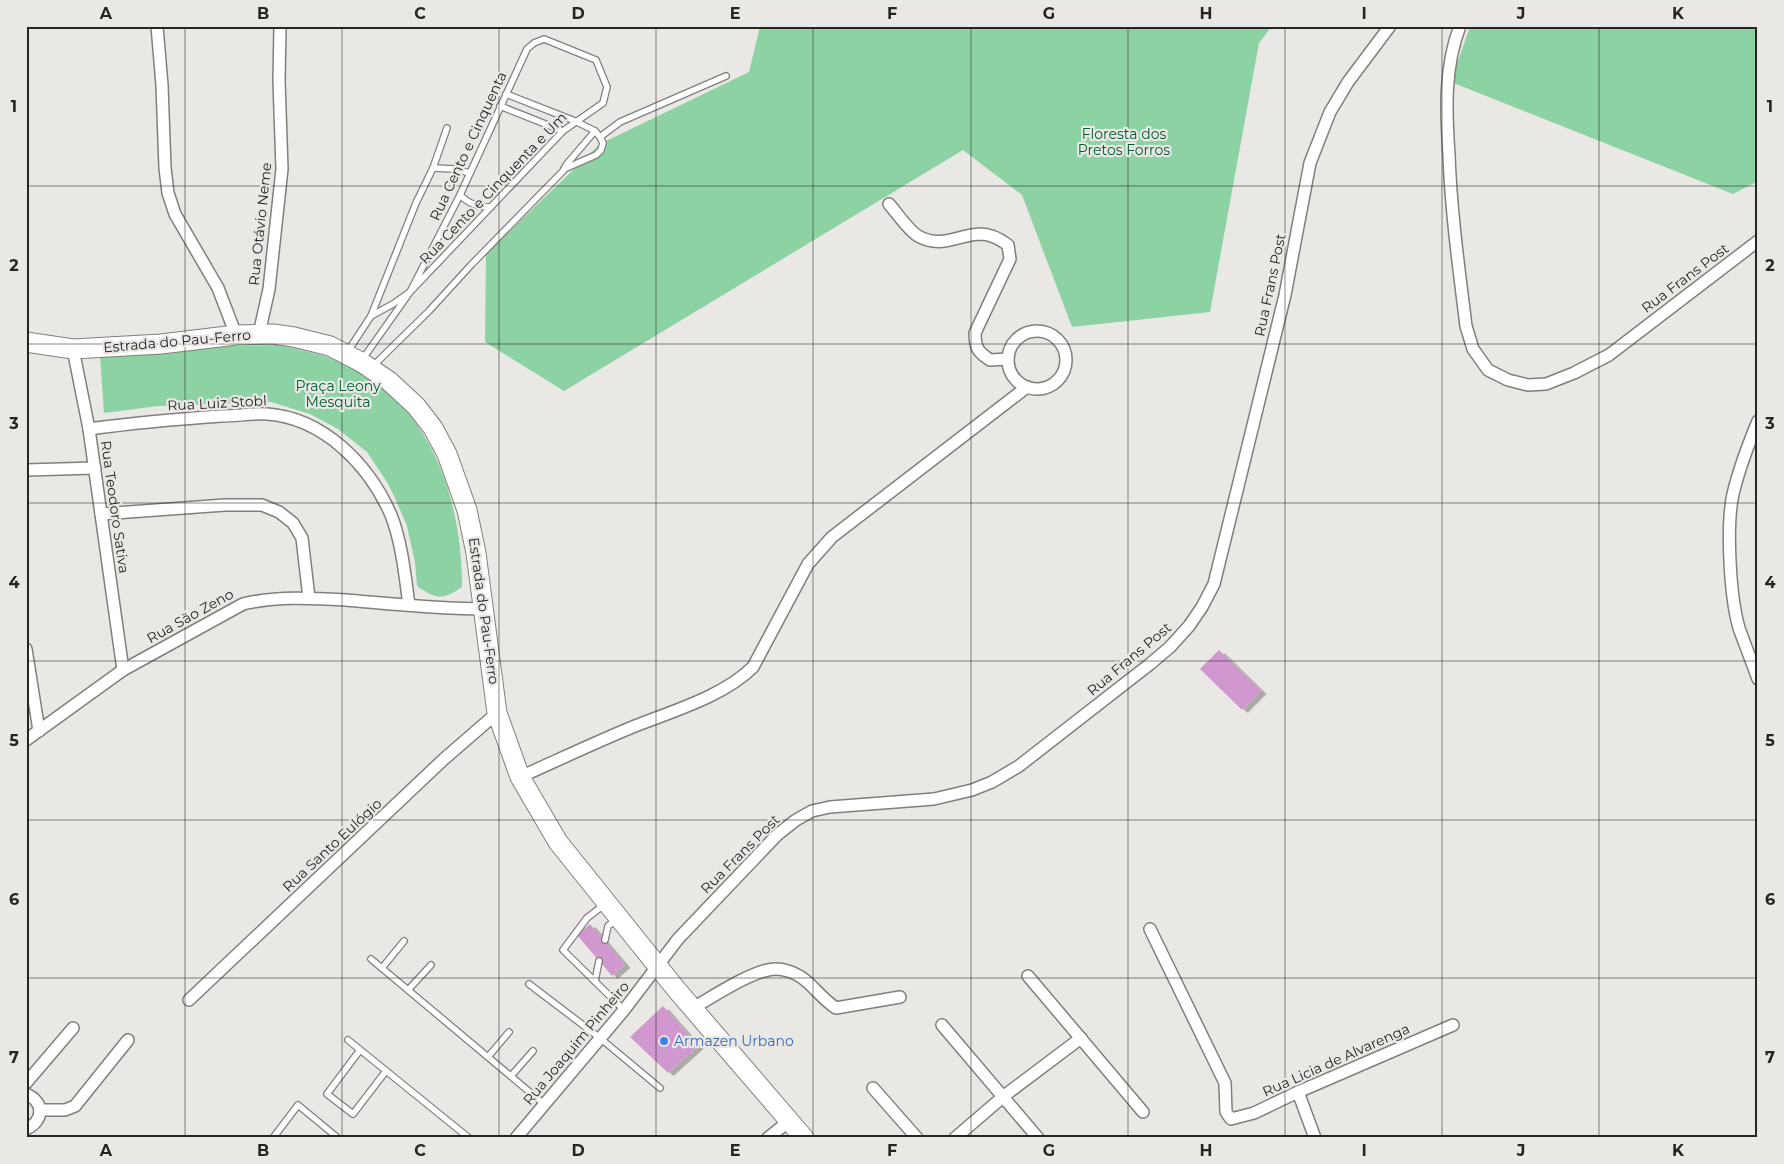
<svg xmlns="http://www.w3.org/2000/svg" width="1784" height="1164" font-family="Montserrat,sans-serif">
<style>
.green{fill:#8cd2a2}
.building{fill:#d198d0;filter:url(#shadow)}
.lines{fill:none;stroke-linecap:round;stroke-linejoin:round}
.service-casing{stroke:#817f7c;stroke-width:8}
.minor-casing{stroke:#817f7c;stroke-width:14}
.primary-casing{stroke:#817f7c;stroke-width:21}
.service{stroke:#fff;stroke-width:5.5}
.minor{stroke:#fff;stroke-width:11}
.primary{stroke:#fff;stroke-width:19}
.grid{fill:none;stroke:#262523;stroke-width:1;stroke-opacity:0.55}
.shop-dot{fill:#3f7fe0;stroke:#eae8e5;stroke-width:2}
.labels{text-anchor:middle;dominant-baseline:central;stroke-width:4.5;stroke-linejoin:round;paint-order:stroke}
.park-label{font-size:14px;fill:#015c30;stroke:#eae8e5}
.street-label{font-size:14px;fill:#262523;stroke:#eae8e5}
.shop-label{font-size:14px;fill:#366cbe;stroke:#eae8e5;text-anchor:start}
.neatline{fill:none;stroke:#262523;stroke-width:2}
.grid-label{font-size:16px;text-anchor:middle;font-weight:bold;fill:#262523}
</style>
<defs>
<filter id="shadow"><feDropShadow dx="5.5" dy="3" stdDeviation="0" flood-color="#0004"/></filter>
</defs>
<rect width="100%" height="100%" fill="#eae8e5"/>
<g class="green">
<polygon points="760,26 1272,26 1259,43 1210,312 1072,327 1022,195 963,150 564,391 485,342 486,254 600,144 749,72"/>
<polygon points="1470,26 1758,26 1758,181 1733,194 1451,82"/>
<path d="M281,345c23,6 48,10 69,21 82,42 112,134 112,221 -20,14 -26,12 -45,-1l-2,-24 -8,-36 -11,-26 -9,-18 -20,-30 -29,-23 -28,-15 -39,-12 -113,4 -54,7 -4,-57 130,-10z"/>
</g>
<g class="building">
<polygon points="1219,650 1261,691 1242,710 1200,669"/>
<polygon points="590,924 625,965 612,976 577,935"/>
<polygon points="663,1006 698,1046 668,1073 630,1037"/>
</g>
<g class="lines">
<defs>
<g id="service">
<polyline points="506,94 575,121 595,131 600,137 603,143 601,150 596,155 564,169"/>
<polyline points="500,106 563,131"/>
<polyline points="600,137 620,122 726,76"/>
<polyline points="433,168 455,169 470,173"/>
<path d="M460,195c9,9 18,12 31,12"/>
<polyline points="348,351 371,316 416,203 433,168 447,128"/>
<polyline points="362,360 410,292 460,195 527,49 534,43 544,39 596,60 607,87 603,103 563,131 410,292 393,304 371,316"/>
<polyline points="372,367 429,311 471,265 564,170 566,165 595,131"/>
<polyline points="605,904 587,918 563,950 624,1010"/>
<polyline points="605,940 608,926 617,919"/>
<polyline points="371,959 544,1104"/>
<polyline points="382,968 404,941"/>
<polyline points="595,981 599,961"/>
<polyline points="529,984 600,1038 660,1088"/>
<polyline points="408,990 431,965"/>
<polyline points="348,1040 469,1138"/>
<polyline points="360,1050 327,1094 353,1114 386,1071"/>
<polyline points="488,1057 509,1032"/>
<polyline points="511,1076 533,1051"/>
<polyline points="273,1138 298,1105 338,1138"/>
</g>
<g id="minor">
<polyline points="157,26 162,85 165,168 168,193 175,214 218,288 236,335"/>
<path d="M1460,26c-16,41 -14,86 -11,129 2,57 10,114 17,171l7,23 15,21 20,10 20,5 18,-1 28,-11 35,-18 149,-114"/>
<path d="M889,204c8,9 19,26 29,32 23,13 39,-1 62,-2 11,0 20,5 28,11l2,14 -35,74c0,15 3,19 15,27l18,-1"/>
<circle cx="1037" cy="360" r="29"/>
<polyline points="259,334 269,289 282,169 279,81 280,26"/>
<polyline points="73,349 89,429 123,670"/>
<path d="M1758,421c-10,24 -19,48 -25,73 -7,32 -3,103 6,134 6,17 13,34 19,51"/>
<path d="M89,429c44,-6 88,-10 133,-13 15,0 30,-3 45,-2 57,4 102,51 124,101 11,28 14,61 18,90"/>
<polyline points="26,470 95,468"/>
<polyline points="101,514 225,505 262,505 279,512 293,523 302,538 309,598"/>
<polyline points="26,649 39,731"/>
<path d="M26,740l97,-70 120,-66c33,-8 70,-6 103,-4 46,4 92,9 138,9"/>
<path d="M520,777c38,-17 76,-35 115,-51 38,-15 89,-30 118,-59l55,-103 24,-27 195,-150"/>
<polyline points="1150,929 1225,1083 1226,1112 1231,1119 1254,1113 1298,1092 1453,1025"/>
<polyline points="1028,976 1143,1112"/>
<polyline points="189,1000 444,759 497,713"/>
<path d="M693,1008c19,-11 54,-34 75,-38 12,-3 23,1 33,7 13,9 22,23 35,31l64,-11"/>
<polyline points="942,1025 1038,1138"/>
<polyline points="26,1083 73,1028"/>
<polyline points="873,1088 917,1138"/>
<polyline points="1298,1092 1315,1138"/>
<path d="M26,1094c19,8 18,27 0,35"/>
<polyline points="40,1110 65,1110 75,1106 128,1040"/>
<polyline points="516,1138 624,1010 678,939 777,835 796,820 812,811 830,807 934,799 972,790 992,782 1019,766 1150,664 1170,647 1189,626 1202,607 1214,584 1285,295 1310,163 1330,112 1348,82 1390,26"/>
<polyline points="768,1138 789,1121"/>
<polyline points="955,1138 1004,1096 1081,1038"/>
</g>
<polyline id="primary" points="26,342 73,349 161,344 236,335 273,334 294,337 330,346 361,362 389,381 416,406 433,428 447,454 467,510 476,553 497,713 520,777 558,842 676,989 804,1138"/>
</defs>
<use href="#service" class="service-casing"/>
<use href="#minor" class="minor-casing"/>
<use href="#primary" class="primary-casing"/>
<use href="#service" class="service"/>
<use href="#minor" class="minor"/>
<use href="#primary" class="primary"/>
</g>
<path class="grid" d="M185,26v1112M342,26v1112M499,26v1112M656,26v1112M813,26v1112M971,26v1112M1128,26v1112M1285,26v1112M1442,26v1112M1599,26v1112M26,186h1732M26,344h1732M26,503h1732M26,661h1732M26,820h1732M26,978h1732"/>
<circle class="shop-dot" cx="664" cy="1041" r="5"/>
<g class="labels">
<g class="park-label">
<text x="1124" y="134">Floresta dos<tspan x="1124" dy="16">Pretos Forros</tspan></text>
<text x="338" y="386">Praça Leony<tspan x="338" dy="16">Mesquita</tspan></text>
</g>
<g class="street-label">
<text transform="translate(468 146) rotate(-65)">Rua Cento e Cinquenta</text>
<text transform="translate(493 188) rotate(-46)">Rua Cento e Cinquenta e Um</text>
<text transform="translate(260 224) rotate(-84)">Rua Otávio Neme</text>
<text transform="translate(1685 278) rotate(-37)">Rua Frans Post</text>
<text transform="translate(1270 285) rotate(-78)">Rua Frans Post</text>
<text transform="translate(177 341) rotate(-5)">Estrada do Pau-Ferro</text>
<text transform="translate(217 403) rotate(-3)">Rua Luiz Stobl</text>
<text transform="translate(115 507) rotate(82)">Rua Teodoro Sativa</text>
<text transform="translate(484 611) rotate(82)">Estrada do Pau-Ferro</text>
<text transform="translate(190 616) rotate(-29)">Rua São Zeno</text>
<text transform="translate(1129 659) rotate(-40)">Rua Frans Post</text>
<text transform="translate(332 845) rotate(-43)">Rua Santo Eulógio</text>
<text transform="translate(740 854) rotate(-45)">Rua Frans Post</text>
<text transform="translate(576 1043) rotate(-50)">Rua Joaquim Pinheiro</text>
<text transform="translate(1336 1060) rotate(-24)">Rua Licia de Alvarenga</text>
</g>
<g class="shop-label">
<text x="674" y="1041">Armazen Urbano</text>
</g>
</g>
<rect width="1784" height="1164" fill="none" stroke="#eae8e5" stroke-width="55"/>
<rect x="28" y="28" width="1728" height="1108" class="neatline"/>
<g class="grid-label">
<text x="106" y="19">A</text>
<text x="263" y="19">B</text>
<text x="420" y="19">C</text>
<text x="578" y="19">D</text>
<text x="735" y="19">E</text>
<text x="892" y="19">F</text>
<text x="1049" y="19">G</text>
<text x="1206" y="19">H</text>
<text x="1364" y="19">I</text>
<text x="1521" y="19">J</text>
<text x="1678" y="19">K</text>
<text x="14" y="112">1</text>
<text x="1770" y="112">1</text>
<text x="14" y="271">2</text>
<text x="1770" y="271">2</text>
<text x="14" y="429">3</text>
<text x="1770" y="429">3</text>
<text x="14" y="588">4</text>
<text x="1770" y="588">4</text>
<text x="14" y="746">5</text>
<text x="1770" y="746">5</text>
<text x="14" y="905">6</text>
<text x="1770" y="905">6</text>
<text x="14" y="1063">7</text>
<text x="1770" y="1063">7</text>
<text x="106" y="1156">A</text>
<text x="263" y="1156">B</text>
<text x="420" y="1156">C</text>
<text x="578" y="1156">D</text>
<text x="735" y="1156">E</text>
<text x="892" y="1156">F</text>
<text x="1049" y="1156">G</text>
<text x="1206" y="1156">H</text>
<text x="1364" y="1156">I</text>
<text x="1521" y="1156">J</text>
<text x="1678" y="1156">K</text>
</g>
</svg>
